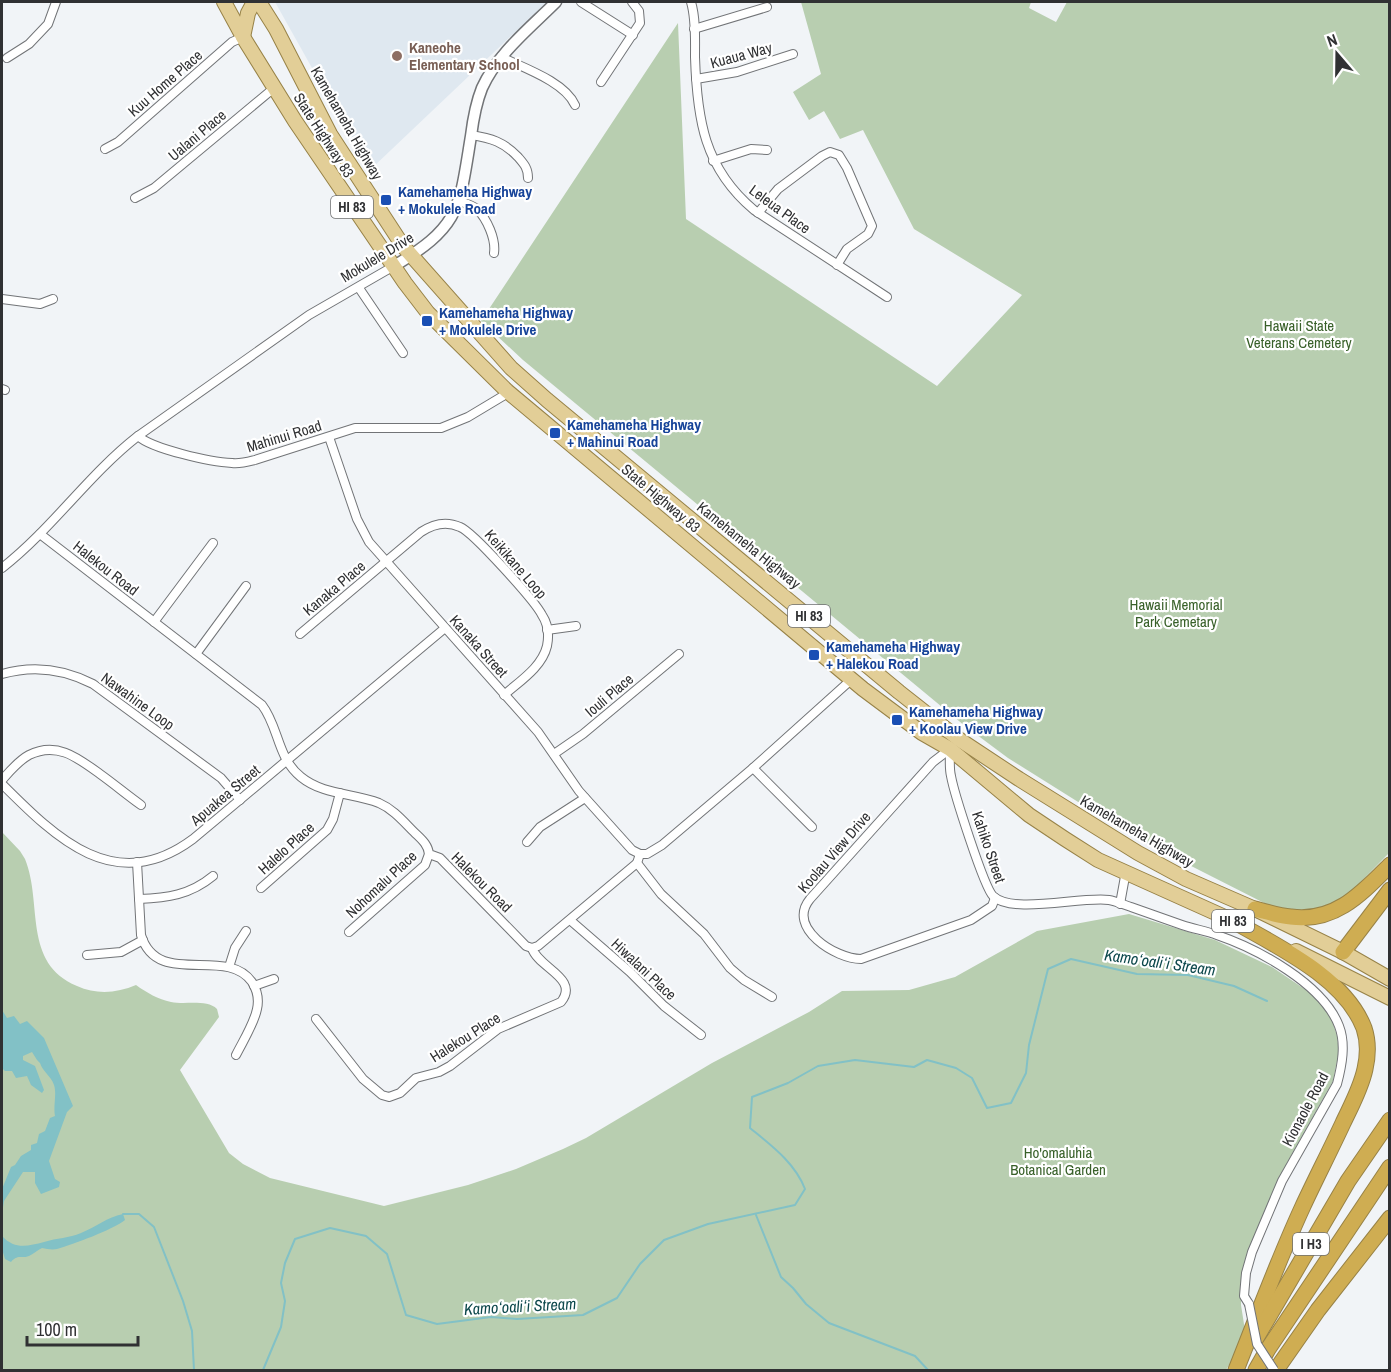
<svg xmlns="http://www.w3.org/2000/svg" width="1391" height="1372" font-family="'Archivo Narrow',sans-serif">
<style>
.built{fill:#dfe8f0}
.green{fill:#b8ceb0}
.water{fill:#82c1c6}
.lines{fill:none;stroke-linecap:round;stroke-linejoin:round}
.stream{stroke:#82c1c6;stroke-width:2}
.minor-casing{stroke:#727477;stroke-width:10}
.tertiary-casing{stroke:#727477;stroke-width:13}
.primary-casing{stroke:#978247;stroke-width:16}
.motorway-casing{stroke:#978247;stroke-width:17}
.minor{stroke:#fff;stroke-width:8}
.tertiary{stroke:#fff;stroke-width:10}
.primary{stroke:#e2ce97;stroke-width:14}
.motorway{stroke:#cfad52;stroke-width:15}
.minor-bridge-casing{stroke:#727477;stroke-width:10;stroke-linecap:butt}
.minor-bridge{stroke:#fff;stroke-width:8}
.education-dot{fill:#8d6e63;stroke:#fff;stroke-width:2}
.transit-dot{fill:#1a4fb4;stroke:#fff;stroke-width:2}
.labels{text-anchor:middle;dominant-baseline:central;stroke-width:4.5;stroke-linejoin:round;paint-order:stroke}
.shield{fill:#fff;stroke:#6e6f70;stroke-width:1.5}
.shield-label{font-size:14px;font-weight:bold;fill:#303133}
.education-label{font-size:15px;font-weight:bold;fill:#785e54;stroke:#fff;text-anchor:start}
.street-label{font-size:15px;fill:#303133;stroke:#fff}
.transit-label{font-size:15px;font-weight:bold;fill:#164399;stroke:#fff;text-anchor:start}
.park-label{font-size:15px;fill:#386029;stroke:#fff}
.water-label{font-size:16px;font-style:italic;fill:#0c474b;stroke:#fff}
</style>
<rect width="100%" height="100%" fill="#f1f4f7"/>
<polygon class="built" points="275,2 547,2 371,169 335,109"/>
<g class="green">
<polygon points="801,2 1031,2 1029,8 1056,22 1067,2 1389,2 1389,853 1349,894 1335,904 1302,913 1270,906 1134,837 1008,758 965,726 523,360 481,321 678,23 686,219 937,386 1022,295 914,229 863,130 840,139 824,111 809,120 793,92 821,74"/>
<path d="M2,832l18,19 5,8c18,44 -3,104 52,127 20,9 40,7 59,-1 11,8 22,14 35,17 14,3 36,-3 46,7l2,8 -39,53 49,83 14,11 27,14 114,28 84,-21 48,-16 47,-20 23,-11 126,-75 97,-51 33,-21 67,-1 46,-13 82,-46 92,-17 86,26 57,27 37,25 13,13 10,14 5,17 2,15 -6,30 -55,98 -36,96 -1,30 5,32 -20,33h-1224z"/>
</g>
<g class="water">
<path d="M2,1010l5,8 7,-2 6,8 7,-3 17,17 29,68 -6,6 -18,49 6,18 5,3 -1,5 -18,7 -6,-11v-11h-12l-19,29 -2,13v-25l9,-22 4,-2 6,-9 10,-6v-5l6,-2 2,-9 6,-3 5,-13 5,-2c-2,-10 2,-22 -1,-31 -3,-9 -11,-13 -14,-22l-3,-3 -5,-8 -9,4v4l12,6 9,24 -2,3 -11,-8 -4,-9 -11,2 -4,-7h-7l-3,-3z"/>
<path d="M123,1214l2,6c-13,10 -51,24 -68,29 -5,1 -10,0 -15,-1 -4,2 -9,6 -13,8 -7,3 -11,-2 -18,6l-6,-3 -3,-10v-13c13,14 26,10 42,6 13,-4 25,-4 37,-9 15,-6 26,-16 42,-19z"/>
</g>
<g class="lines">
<g class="stream">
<polyline points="123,1214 139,1214 154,1227 183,1301 192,1331 194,1370"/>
<polyline points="756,1215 781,1277 793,1288 806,1304 829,1323 915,1356 928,1370"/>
<path d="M263,1370l18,-43 4,-26 -4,-18 4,-20 10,-24 35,-11 36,8 21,18 19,61 31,9 54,-7 26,2 66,-4 34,-17 23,-34 24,-24 44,-16 87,-19 10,-16c-10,-26 -33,-43 -55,-61l2,-31 36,-14 30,-17 37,-6 59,7 13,-7 29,8 16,10 15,30 24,-5 15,-30 3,-28 19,-76 23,-10 66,15 51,1 46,11 33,15"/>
</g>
<defs>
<g id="minor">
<polyline points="581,2 633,35"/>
<path d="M691,2c5,17 4,37 4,55 2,62 9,111 59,153l133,87"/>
<polyline points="694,29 767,7"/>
<path d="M501,57c23,11 64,25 74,48"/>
<polyline points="7,58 29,44 48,24 56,2"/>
<polyline points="696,79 737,72 793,54"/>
<polyline points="601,82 640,23 639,11 632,2"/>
<path d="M471,135c20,3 33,7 47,22 6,7 10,11 10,21"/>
<polyline points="105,149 118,142 232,42 243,37"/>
<polyline points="713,161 751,149 767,150"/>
<polyline points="135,198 154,188 274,88"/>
<path d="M459,201c6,2 13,4 18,8 10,10 19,30 17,44"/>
<polyline points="758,213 778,189 822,156 830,152 839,155 847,168 872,226 868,234 847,249 837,265"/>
<polyline points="359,288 403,353"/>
<polyline points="2,299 40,304 53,299"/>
<polyline points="2,389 5,390"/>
<polyline points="138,436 309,315 394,266"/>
<polyline points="329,437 357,519 369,542 538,732 579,791 632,850 640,854"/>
<path d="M40,534l222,171c17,22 15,53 39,72 22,18 52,16 78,26 14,6 24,18 35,29 7,7 14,12 15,22l11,4 86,88 6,2 6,-2 99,-83 3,-9"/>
<path d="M2,568c50,-39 86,-93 136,-132 14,13 73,26 94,27 8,1 15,-1 23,-3l100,-32h86l27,-11 35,-21 4,-5"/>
<polyline points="154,622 213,543"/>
<polyline points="547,630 576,626"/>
<path d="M300,634l121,-102c12,-8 26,-11 39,-5 13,5 75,74 82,88 6,9 7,21 5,31 -5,21 -27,35 -43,49"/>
<polyline points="196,654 246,586"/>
<path d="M2,674c31,-9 62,-5 91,10l128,94 19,22"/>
<path d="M950,749c0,9 -1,19 1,27 3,17 33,111 42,120 20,19 88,0 116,4 7,1 15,5 22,7 17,6 34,12 51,18 12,4 24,6 35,10 41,14 106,49 122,91 7,18 3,39 -2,58l-55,97 -30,71 -6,21 -2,23 5,8"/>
<path d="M950,749l-17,13 -123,137c-24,29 26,60 51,60l110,-39 21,-14 3,-8"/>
<polyline points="554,754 583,734 679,654"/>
<polyline points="753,768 812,827"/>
<path d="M2,780c8,-9 16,-19 27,-25 28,-14 49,3 71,19 14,10 27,21 41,31"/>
<path d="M2,784c54,54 113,113 191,55l252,-211"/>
<polyline points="527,842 540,827 585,798"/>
<polyline points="640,854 647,854 662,845 753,768 852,679"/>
<path d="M137,862l4,73c16,54 85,10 111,47 5,8 7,18 5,27 -3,15 -14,32 -21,46"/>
<polyline points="637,863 661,894 704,934 730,968 744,980 772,997"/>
<polyline points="261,888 327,830 333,819 340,793"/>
<path d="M139,899c28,-1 51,-4 74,-23"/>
<polyline points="1120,904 1126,871"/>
<polyline points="570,920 630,972 664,1006 701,1035"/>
<polyline points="349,932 425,865 429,854"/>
<polyline points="87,955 121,952 143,940"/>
<polyline points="229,967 235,948 246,931"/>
<polyline points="254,986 274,979"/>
<path d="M316,1019l47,60 19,16 7,2 11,-4 16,-15 23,-6 11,-6 48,-37 63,-27c19,-24 -23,-34 -29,-54"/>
</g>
<path id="tertiary" d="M394,266c67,-40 65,-57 77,-130 2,-16 5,-33 11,-48 16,-35 48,-60 74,-86"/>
<g id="primary">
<polyline points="224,2 243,37 295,121 405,283 428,313 507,391 863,689 922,733 950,749 1029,815 1065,839 1098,860 1238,923"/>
<polyline points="259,2 276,29 330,134 403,246 511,368 547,400 899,692 960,740 1019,779 1138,853 1186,879 1255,909 1343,952 1390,979"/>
<polyline points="243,37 248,13 254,2"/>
<polyline points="1296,951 1390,998"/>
</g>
<g id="motorway">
<path d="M1255,909c12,3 24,7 36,8 44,6 71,-24 99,-52"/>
<path d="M1228,918c46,27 116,58 136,110 4,12 4,28 1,41 -4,19 -14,37 -22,54 -13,28 -27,55 -40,83 -25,54 -45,109 -67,164"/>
<polyline points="1343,952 1390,890"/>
<polyline points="1255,1340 1348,1181 1390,1120"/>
<polyline points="1256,1370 1268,1349 1390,1167"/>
<polyline points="1276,1370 1318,1310 1390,1218"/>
</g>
</defs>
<use href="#minor" class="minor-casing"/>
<use href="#tertiary" class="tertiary-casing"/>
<use href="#primary" class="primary-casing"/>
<use href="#motorway" class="motorway-casing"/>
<use href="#minor" class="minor"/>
<use href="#tertiary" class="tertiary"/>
<use href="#primary" class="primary"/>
<use href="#motorway" class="motorway"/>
<defs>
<polyline id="minor-bridge" points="1249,1304 1257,1344 1274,1370"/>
</defs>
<use href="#minor-bridge" class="minor-bridge-casing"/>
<use href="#minor-bridge" class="minor-bridge"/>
</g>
<circle class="education-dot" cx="397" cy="56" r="6"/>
<g class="transit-dot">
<rect x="380" y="194" width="12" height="12" rx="3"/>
<rect x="421" y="315" width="12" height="12" rx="3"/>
<rect x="549" y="427" width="12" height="12" rx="3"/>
<rect x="808" y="649" width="12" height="12" rx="3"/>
<rect x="891" y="714" width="12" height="12" rx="3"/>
</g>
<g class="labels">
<g class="shield">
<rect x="331" y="196" width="42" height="22" rx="4.5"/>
<rect x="788" y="605" width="42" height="22" rx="4.5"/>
<rect x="1212" y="910" width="42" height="22" rx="4.5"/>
<rect x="1293" y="1233" width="36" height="22" rx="4.5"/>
</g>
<g class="shield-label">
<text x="352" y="207">HI 83</text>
<text x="809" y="616">HI 83</text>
<text x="1233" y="921">HI 83</text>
<text x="1311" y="1244">I H3</text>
</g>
<g class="education-label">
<text x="409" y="47">Kaneohe<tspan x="409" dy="17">Elementary School</tspan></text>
</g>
<g class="street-label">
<text transform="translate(741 55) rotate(-15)">Kuaua Way</text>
<text transform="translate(165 83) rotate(-41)">Kuu Home Place</text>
<text transform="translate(347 123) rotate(60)">Kamehameha Highway</text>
<text transform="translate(197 135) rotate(-40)">Ualani Place</text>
<text transform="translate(324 135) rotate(57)">State Highway 83</text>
<text transform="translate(780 209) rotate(36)">Leleua Place</text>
<text transform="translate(377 257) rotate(-31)">Mokulele Drive</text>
<text transform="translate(284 436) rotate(-17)">Mahinui Road</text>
<text transform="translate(661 498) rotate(40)">State Highway 83</text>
<text transform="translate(749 545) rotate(39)">Kamehameha Highway</text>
<text transform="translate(516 564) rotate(49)">Keikikane Loop</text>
<text transform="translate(106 568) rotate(38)">Halekou Road</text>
<text transform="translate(334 588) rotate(-40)">Kanaka Place</text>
<text transform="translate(479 646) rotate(48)">Kanaka Street</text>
<text transform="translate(609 695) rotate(-40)">Iouli Place</text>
<text transform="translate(138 701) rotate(36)">Nawahine Loop</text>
<text transform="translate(225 795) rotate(-40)">Apuakea Street</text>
<text transform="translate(1137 831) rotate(30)">Kamehameha Highway</text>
<text transform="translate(989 847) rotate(71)">Kahiko Street</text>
<text transform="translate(286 848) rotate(-42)">Halelo Place</text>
<text transform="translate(834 852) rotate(-49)">Koolau View Drive</text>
<text transform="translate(482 882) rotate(45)">Halekou Road</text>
<text transform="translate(381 884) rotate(-43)">Nohomalu Place</text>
<text transform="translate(644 969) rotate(43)">Hiwalani Place</text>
<text transform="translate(465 1037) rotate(-32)">Halekou Place</text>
<text transform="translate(1305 1109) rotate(-62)">Kionaole Road</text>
</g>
<g class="transit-label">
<text x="398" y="191">Kamehameha Highway<tspan x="398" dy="17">+ Mokulele Road</tspan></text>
<text x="439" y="312">Kamehameha Highway<tspan x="439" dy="17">+ Mokulele Drive</tspan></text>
<text x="567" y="424">Kamehameha Highway<tspan x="567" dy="17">+ Mahinui Road</tspan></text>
<text x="826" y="646">Kamehameha Highway<tspan x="826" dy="17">+ Halekou Road</tspan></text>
<text x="909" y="711">Kamehameha Highway<tspan x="909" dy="17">+ Koolau View Drive</tspan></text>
</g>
<g class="park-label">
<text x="1299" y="325">Hawaii State<tspan x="1299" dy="17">Veterans Cemetery</tspan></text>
<text x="1176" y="604">Hawaii Memorial<tspan x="1176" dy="17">Park Cemetary</tspan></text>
<text x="1058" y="1152">Ho'omaluhia<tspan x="1058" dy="17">Botanical Garden</tspan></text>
</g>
<g class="water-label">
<text transform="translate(1160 962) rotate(8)">Kamoʻoaliʻi Stream</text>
<text transform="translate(520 1306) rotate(-3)">Kamoʻoaliʻi Stream</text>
</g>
</g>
<rect width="1391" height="1372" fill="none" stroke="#303133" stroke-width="6"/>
<g transform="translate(1337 54) rotate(340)" stroke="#ffffff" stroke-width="4.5" paint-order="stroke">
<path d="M0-4.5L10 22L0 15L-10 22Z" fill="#303133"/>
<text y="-9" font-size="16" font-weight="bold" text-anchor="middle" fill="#303133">N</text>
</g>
<path d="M27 1336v9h111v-9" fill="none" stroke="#303133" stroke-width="3"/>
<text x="36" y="1336" font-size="18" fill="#303133" stroke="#ffffff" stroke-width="4.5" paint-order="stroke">100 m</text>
</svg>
